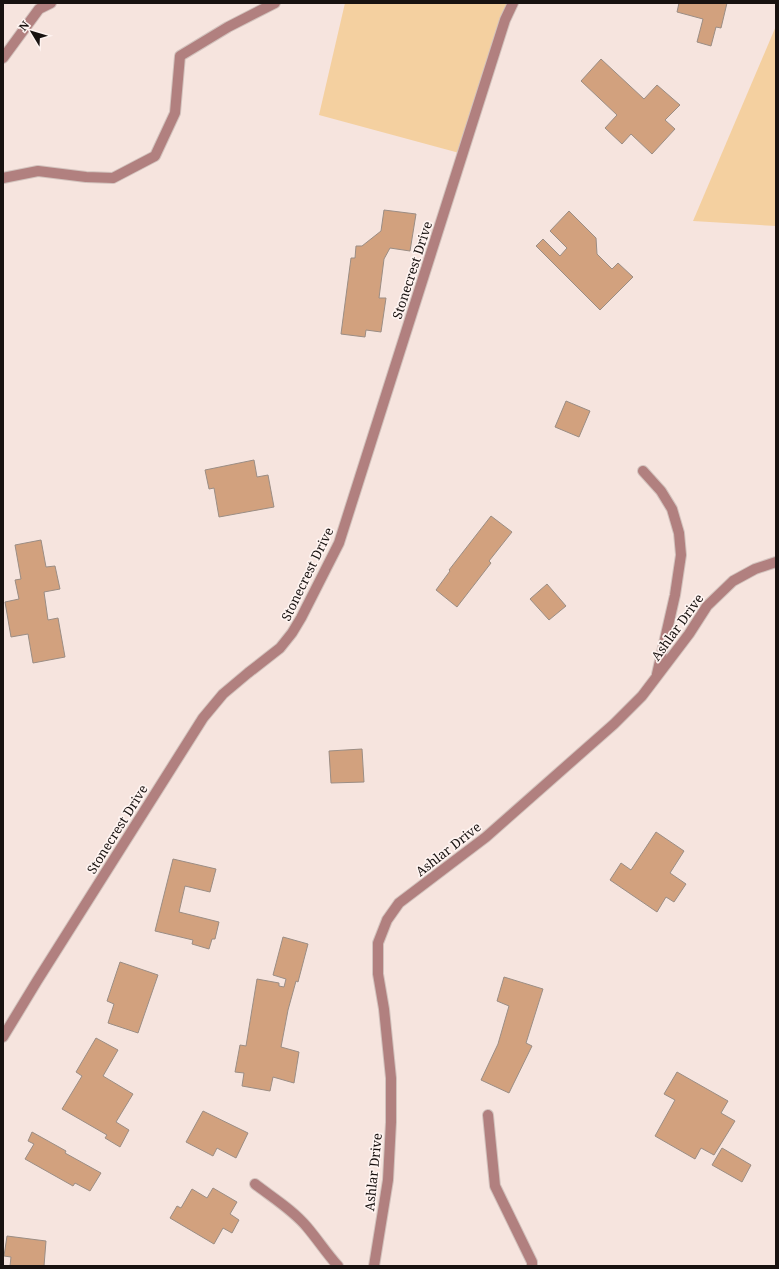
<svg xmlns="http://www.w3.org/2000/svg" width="779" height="1269" font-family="'Noto Serif',serif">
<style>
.green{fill:#f4d0a0}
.building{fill:#d2a17e;stroke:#9b8d84}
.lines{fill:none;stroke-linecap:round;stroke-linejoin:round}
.service-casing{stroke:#d2c2bd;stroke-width:12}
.minor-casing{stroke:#d2c2bd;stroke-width:12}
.service{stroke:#b1807f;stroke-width:10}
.minor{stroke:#b1807f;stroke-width:10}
.labels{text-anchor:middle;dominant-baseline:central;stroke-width:3.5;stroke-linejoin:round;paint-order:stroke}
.street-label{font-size:13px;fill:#181210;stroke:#fef3f0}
</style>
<rect width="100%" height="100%" fill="#f6e4de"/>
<g class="green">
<polygon points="345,3 513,3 463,154 319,115"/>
<polygon points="776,26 776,226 693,221"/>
</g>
<g class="building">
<polygon points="679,3 727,3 721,28 716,27 711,46 697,42 703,19 677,12"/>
<polygon points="601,59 644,99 657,85 680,105 665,120 675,129 652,154 631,134 622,144 605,128 617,115 581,81"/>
<polygon points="384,210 416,214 410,251 390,248 384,259 379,298 386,298 381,332 366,330 365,337 341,334 351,258 355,258 356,246 362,246 381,231"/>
<polygon points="569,211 596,238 597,254 612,269 618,263 633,277 600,310 536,246 543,239 560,256 567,248 550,231"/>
<polygon points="566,401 590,411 579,437 555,427"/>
<polygon points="254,460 257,477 268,475 274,507 219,517 214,488 209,489 205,470"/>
<polygon points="491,516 512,532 489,561 491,563 457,607 436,590 450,571 449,570"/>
<polygon points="41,540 46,567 55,566 60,589 44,592 48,620 58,618 65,657 33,663 28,634 11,637 5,602 19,599 15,580 21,579 15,545"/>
<polygon points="547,584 566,606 549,620 530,599"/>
<polygon points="362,749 364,782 331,783 329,751"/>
<polygon points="656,832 684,851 670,873 686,884 674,902 666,897 657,912 610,880 621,863 631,870"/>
<polygon points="173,859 216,869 210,892 185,886 179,912 219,922 215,939 212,939 209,949 192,944 193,940 155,931"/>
<polygon points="283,937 308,944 298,982 296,981 288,1010 281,1047 299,1052 294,1083 273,1077 270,1091 242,1086 244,1073 235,1072 240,1045 246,1046 257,979 279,983 279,986 284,987 286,979 273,975"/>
<polygon points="120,962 158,975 138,1033 108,1023 114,1004 107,1001"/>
<polygon points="504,977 543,989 526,1043 532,1046 509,1093 481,1080 498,1044 509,1006 497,1001"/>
<polygon points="96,1038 118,1050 103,1076 133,1094 116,1122 129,1130 120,1147 105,1138 107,1135 62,1109 82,1076 76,1072"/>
<polygon points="677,1072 728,1101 721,1113 735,1121 714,1155 701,1148 695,1159 655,1136 675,1100 664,1094"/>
<polygon points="203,1111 248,1133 236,1158 217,1148 213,1156 186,1142"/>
<polygon points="32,1132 66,1151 65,1153 101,1173 90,1191 75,1183 73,1186 25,1159 34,1144 28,1141"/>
<polygon points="722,1148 751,1165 742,1182 712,1165"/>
<polygon points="213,1188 237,1202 230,1214 239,1220 232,1233 223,1228 214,1244 170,1218 177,1206 181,1208 192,1189 207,1198"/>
<polygon points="7,1236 46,1241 44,1266 10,1266 11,1257 4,1256"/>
</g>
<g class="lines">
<defs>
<g id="service">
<polyline points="3,58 39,9 51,3"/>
<polyline points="3,178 38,171 86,177 113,178 155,156 175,113 180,56 228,27 275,3"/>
<polyline points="643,471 661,491 672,509 679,533 681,555 675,595 657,674"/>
<path d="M255,1184c18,14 38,26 52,43 11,13 20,27 31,39"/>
<polyline points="374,1266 388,1180 391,1122 391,1078 384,1009 378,974 378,943 387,920 399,903 486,837 614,724 642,696 689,634 707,606 733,581 755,569 776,562"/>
</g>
<g id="minor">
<polyline points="3,1037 37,981 203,718 223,694 248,673 280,648 292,633 301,618 339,543 505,20 513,3"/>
<polyline points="488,1115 495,1186 532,1262 532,1266"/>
</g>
</defs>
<use href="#service" class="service-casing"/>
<use href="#minor" class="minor-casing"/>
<use href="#service" class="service"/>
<use href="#minor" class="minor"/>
</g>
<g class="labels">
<g class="street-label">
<text transform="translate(412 270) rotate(-72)">Stonecrest Drive</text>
<text transform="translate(307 574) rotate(-64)">Stonecrest Drive</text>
<text transform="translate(677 627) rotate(-54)">Ashlar Drive</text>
<text transform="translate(117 829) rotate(-58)">Stonecrest Drive</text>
<text transform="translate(448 849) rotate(-38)">Ashlar Drive</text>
<text transform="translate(373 1172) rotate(-84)">Ashlar Drive</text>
</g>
</g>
<rect width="779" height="1269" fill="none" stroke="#181210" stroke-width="8"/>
<g transform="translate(32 32) rotate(308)" stroke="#fef3f0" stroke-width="3" paint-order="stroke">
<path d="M0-3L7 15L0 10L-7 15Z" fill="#181210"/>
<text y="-6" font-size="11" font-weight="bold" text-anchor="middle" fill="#181210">N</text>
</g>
</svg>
